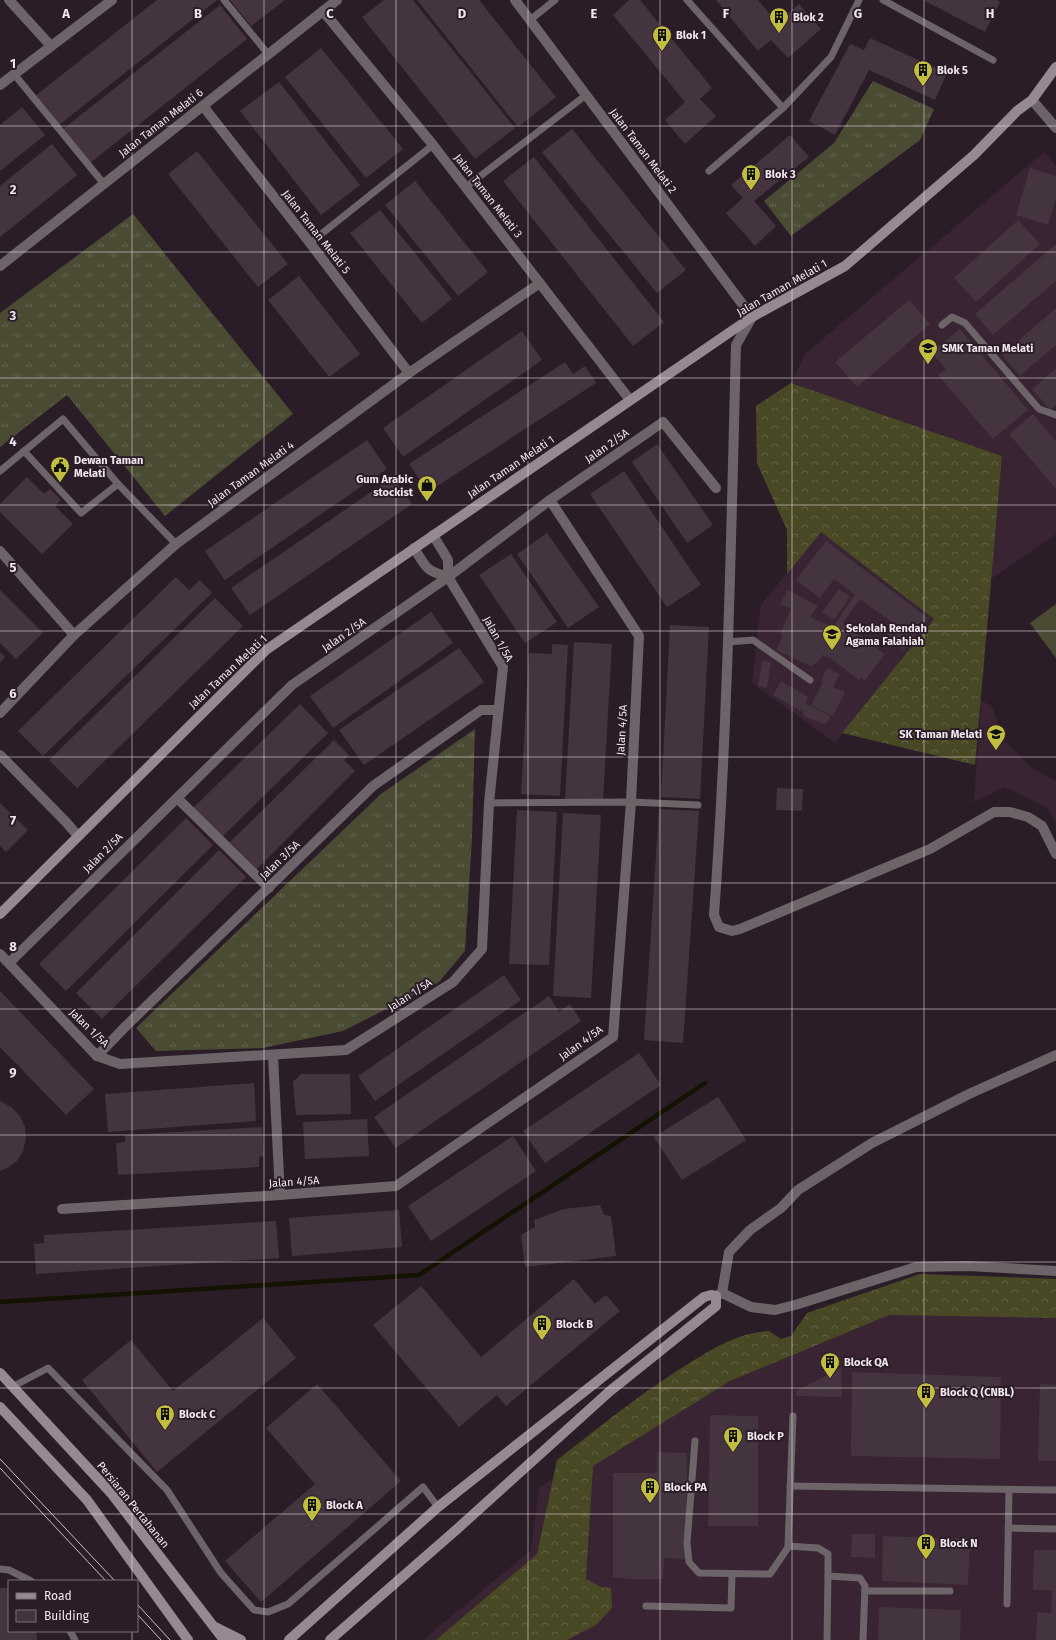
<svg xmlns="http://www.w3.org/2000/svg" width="1056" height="1640" font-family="'Fira Sans',sans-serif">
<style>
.built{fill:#382432}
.grass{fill:url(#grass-tufts)}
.forest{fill:url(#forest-crowns)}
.pitch{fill:#4b4b34}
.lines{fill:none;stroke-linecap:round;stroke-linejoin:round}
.stream{stroke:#131200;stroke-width:4.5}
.building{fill:#44343f}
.lane{stroke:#6c6469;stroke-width:7}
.street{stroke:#6c6469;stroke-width:10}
.secondary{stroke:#968992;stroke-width:10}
.tram{stroke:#c9bfc5;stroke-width:1}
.grid{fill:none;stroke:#f1e7ed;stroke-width:1;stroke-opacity:0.55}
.labels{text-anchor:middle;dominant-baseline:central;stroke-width:4;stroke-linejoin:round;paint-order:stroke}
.poi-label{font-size:11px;font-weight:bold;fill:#f1e7ed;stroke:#2b1d27;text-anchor:start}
.street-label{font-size:11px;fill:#f1e7ed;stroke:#2b1d27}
.grid-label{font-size:13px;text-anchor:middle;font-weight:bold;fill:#f1e7ed;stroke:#2b1d27;stroke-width:4;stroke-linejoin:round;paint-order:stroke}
</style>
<defs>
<pattern id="grass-tufts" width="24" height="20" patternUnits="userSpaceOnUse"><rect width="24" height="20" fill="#4b4b34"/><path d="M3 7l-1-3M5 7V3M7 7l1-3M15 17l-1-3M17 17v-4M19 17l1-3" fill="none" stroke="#656552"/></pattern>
<pattern id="forest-crowns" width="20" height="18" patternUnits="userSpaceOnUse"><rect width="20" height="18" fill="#494825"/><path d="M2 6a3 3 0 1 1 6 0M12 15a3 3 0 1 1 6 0" fill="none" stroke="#646245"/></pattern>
</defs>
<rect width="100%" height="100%" fill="#2b1d27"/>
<g class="built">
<polygon points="1044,152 1056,166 1056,534 991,579 1002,456 791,383 805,354"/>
<polygon points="821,531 934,619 835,743 752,683 761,605"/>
<polygon points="981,700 992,706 1002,738 1032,768 1056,781 1056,824 1049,809 1005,787 974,802"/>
<polygon points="889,1315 1056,1315 1056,1640 423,1640 531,1550 539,1487 724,1377"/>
</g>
<g class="grass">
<polygon points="873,81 934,109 920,140 791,236 764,201 834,143"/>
<polygon points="133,214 293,414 165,516 67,395 0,447 0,313"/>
<polygon points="475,729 472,838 465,951 439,982 343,1031 263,1048 156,1051 136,1028 381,794"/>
</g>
<g class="forest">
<polygon points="791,383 1002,456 975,765 842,733 934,619 821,532 787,574 787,530 757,463 756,406"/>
<path d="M920,1274l136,5v39l-167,-3 -159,66 -137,85 -7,113 15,8 10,1 1,20 -16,17 -29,15h-131l101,-86 20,-94c41,-32 82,-65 126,-93 28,-17 52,-34 86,-36l12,8 10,-3 16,-23z"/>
</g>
<polygon class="pitch" points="1056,604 1056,658 1030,623"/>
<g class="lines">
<polyline class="stream" points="0,1302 419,1275 705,1083"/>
</g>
<g class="building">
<polygon points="157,0 217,0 59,125 35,96"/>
<polygon points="230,0 285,0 251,26"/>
<polygon points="384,0 413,0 515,128 475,159 362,17"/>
<polygon points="417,0 479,0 556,97 518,127"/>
<polygon points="629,0 640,0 712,88 700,99 716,116 685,144 665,120 685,102 613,15"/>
<polygon points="716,0 758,0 777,23 799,4 821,29 788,58 771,40 758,51"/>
<polygon points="923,0 997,0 1000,2 985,32"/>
<polygon points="220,5 247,39 90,163 63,129"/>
<polygon points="870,38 947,73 935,100 869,70 835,135 809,121 850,44 864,50"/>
<polygon points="321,48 403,149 366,178 285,77"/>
<polygon points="279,82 360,185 321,215 240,111"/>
<polygon points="22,107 45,135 0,171 0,125"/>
<polygon points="572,129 686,270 657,293 542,152"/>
<polygon points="790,135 809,157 754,201 776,226 755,246 726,213 743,198 731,185"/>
<polygon points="52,144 77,175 0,237 0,186"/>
<polygon points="197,151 288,264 258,287 168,174"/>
<polygon points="534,157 664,322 633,346 503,181"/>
<polygon points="1030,168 1056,176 1056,199 1048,225 1016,215"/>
<polygon points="415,181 488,272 458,296 385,205"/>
<polygon points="380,210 452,299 422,323 350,233"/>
<polygon points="1018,220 1040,244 976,302 954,278"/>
<polygon points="1056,244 1056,281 993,335 975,314"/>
<polygon points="299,276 360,354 329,377 268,300"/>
<polygon points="909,300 930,324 857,387 835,362"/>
<polygon points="1056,308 1056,345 1020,376 1002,355"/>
<polygon points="960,329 1028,410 993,439 938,375 946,369 931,352"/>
<polygon points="522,331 542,360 403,457 383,428"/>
<polygon points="565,362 573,374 585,366 596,383 428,492 409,464"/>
<polygon points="1056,368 1056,405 1050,410 1032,389"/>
<polygon points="1033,414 1056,441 1056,489 1009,434"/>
<polygon points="367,440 387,469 225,580 205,551"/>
<polygon points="657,444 713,525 687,543 632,462"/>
<polygon points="624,471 701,585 667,607 590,494"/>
<polygon points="27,477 44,494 50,489 61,500 55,506 73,524 42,554 0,512 0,504"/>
<polygon points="393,477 412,504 250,615 231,588"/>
<polygon points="547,533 599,607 568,628 517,554"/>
<polygon points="826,541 928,618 904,650 886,637 896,625 860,599 843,623 885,654 865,680 861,677 859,680 830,658 822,655 819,661 811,666 776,650 783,636 780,634 791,609 780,604 788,590 818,606 810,617 833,627 855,595 834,579 820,598 796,580"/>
<polygon points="511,554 557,622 525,643 479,575"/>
<polygon points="176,577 189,590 200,580 212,593 43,756 18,731"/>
<polygon points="839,589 850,597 834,620 822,612"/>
<polygon points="0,590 43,633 16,659 0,643"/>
<polygon points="215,598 243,626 77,788 49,760"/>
<polygon points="431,612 453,643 333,728 310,696"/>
<polygon points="670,625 709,627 700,799 661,797"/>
<polygon points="574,642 612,644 603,801 565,799"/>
<polygon points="552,644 568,645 560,796 521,794 529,653 552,654"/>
<polygon points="459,648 484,682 364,765 339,730"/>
<polygon points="0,652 5,657 0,663"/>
<polygon points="762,661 771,662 767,688 758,686"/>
<polygon points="827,668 840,674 833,687 845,692 833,716 811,705 823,682 821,681"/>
<polygon points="781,681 808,697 805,703 830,716 829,720 825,724 810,719 804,716 801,709 801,711 773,695"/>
<polygon points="300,704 328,733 222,837 193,808"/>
<polygon points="334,740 349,755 344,760 355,771 257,869 230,842"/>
<polygon points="777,788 803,789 802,811 776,810"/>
<polygon points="0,803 28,830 6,852 0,846"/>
<polygon points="659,809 699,811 683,1043 644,1040"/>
<polygon points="517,810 557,812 549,965 509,964"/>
<polygon points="563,813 601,815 591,998 553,996"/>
<polygon points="186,818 213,845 66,991 39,964"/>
<polygon points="219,850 246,877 102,1019 76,993"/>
<polygon points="504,975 521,1000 375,1101 358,1076"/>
<polygon points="0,991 94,1089 66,1115 0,1047"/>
<polygon points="549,996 559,1012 570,1004 581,1021 396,1148 374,1117"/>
<polygon points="639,1053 661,1085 545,1163 523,1131"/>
<polygon points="301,1074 350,1074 351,1114 296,1115 293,1082"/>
<polygon points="254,1083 256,1121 108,1132 105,1094"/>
<polygon points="718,1097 746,1140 682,1180 654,1137"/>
<polygon points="0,1101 11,1107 20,1116 25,1127 26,1139 23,1151 17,1161 7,1168 0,1171"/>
<polygon points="367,1119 369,1156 305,1159 303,1122"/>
<polygon points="262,1127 264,1156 259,1157 259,1167 118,1175 116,1143 125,1142 125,1135"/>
<polygon points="513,1136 536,1171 431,1241 408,1206"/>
<polygon points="600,1205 604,1215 611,1216 616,1256 525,1267 521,1235 535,1227 534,1220 564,1209"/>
<polygon points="399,1210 402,1247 292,1256 289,1218"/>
<polygon points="276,1221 279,1258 36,1274 34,1244 44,1243 44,1235"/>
<polygon points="574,1279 595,1304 606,1295 620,1311 506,1406 497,1395 459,1427 373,1325 421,1286 481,1357"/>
<polygon points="263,1318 296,1358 157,1472 82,1380 131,1340 173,1391"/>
<polygon points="841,1368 842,1397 796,1396 796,1391"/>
<polygon points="852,1372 1001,1377 1000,1459 851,1456"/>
<polygon points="317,1384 401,1481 261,1602 225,1561 315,1484 266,1428"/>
<polygon points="1040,1384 1056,1385 1056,1461 1038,1461"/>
<polygon points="710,1415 758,1416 758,1526 708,1526"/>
<polygon points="657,1452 687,1453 686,1535 685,1559 664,1558 663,1579 631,1579 613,1577 613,1473 657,1473"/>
<polygon points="852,1534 875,1534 875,1558 851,1557"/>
<polygon points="883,1536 970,1539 968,1585 882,1581"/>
<polygon points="1034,1550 1056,1550 1056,1640 1036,1640 1037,1612 1051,1613 1052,1590 1033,1590"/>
<polygon points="0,1588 9,1588 9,1631 36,1631 37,1640 0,1640"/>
<polygon points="879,1607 961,1610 960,1640 878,1640"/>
</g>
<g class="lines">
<g class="lane">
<polyline points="224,0 268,54"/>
<polyline points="687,0 783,108"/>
<polyline points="883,0 993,60"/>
<polyline points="530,20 555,0"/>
<polyline points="14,74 104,184"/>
<polyline points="709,171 783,108 831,57 859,0"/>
<polyline points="466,187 586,95"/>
<polyline points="310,243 433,145"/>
<polyline points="942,325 952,317 965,323 1039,409 1056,415"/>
<polyline points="24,451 81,513 118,484"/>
<polyline points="0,471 63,419 118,484 176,544"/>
<polyline points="728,642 753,640 810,680"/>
<polyline points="489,803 631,802 698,805"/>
<polyline points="12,1387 48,1368 167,1490 221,1573 254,1610 268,1612 288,1604 423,1487 438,1507"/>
<polyline points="793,1416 788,1546 818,1548 828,1554 828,1576 860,1578 865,1586 863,1640"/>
<polyline points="695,1441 687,1543 689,1562 699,1573 770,1574 789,1546"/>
<polyline points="790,1486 1056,1490"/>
<polyline points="1008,1528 1056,1529"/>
<polyline points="0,1569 9,1570 31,1581"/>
<polyline points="865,1591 950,1591"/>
<polyline points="1007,1604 1009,1490"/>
<polyline points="646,1606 731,1608 732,1574"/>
<polyline points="70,1631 75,1640"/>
<polyline points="827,1640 828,1576"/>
</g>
<g class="street">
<polyline points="9,0 51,46"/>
<path d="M515,0l237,317 -16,28c-5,190 -8,381 -22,570l5,12 13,4 8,-2 190,-80 64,-37h16l18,5 14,9 14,28"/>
<polyline points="323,11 433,145 630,400"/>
<polyline points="0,85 112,0"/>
<polyline points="1032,100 1056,128"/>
<polyline points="203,106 310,243 409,373"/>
<polyline points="0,266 337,0"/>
<path d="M414,548c13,20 10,22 34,29"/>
<polyline points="0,551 74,635"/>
<polyline points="0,713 74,635 176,544 409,373 540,283"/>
<polyline points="0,755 66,822 78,836"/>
<polyline points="177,798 269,888"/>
<polyline points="0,954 97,1056 120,1064 346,1050 453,982 482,949 489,803 503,667 448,577 448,560 433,535"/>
<polyline points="9,963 292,685 448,577 550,500 663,422 716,488"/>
<polyline points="97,1056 127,1025 373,786 481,710 498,710"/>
<polyline points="273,1056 280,1195"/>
<polyline points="62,1209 280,1195 396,1186 613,1037 631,802 639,636 550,500"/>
<polyline points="722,1293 751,1307 775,1310 795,1305 916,1267 968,1266 1056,1271"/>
<polyline points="716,1296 722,1293 729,1252 750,1230 781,1208 798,1190 872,1143 969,1094 1056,1055"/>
</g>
<g class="secondary">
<polyline points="0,914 266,650 752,317 845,266 974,155 1017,111 1032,100 1056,67"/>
<polyline points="0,1373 111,1493 224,1640"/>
<polyline points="0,1407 87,1500 188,1640"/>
<polyline points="215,1627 241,1640"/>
<polyline points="289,1640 438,1507 704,1297 711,1295 716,1296 716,1306 610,1391 456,1530 330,1640"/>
</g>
<g class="tram">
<polyline points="0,1459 115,1581"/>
<polyline points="0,1468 106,1581"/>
<polyline points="137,1604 170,1640"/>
<polyline points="137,1614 161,1640"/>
</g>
</g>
<path class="grid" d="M132,0v1581M264,0v1640M396,0v1640M528,0v1640M660,0v1640M792,0v1640M924,0v1640M0,126h1056M0,252h1056M0,378h1056M0,505h1056M0,631h1056M0,757h1056M0,883h1056M0,1009h1056M0,1135h1056M0,1262h1056M0,1388h1056M0,1514h1056M132,1631v9"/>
<defs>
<symbol id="building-pin" viewBox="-11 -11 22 30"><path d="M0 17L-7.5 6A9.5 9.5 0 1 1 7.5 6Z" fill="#c1bd40" stroke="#2b1d27"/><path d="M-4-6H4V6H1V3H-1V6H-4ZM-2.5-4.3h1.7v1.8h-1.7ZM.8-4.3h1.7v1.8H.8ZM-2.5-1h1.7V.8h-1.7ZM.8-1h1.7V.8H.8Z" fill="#111"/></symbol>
<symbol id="school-pin" viewBox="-11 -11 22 30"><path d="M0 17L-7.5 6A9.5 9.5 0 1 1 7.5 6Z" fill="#c1bd40" stroke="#2b1d27"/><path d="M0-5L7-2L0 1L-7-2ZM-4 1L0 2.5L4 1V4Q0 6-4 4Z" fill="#111"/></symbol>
<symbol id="civic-pin" viewBox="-11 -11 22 30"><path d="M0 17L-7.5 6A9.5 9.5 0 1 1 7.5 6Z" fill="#c1bd40" stroke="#2b1d27"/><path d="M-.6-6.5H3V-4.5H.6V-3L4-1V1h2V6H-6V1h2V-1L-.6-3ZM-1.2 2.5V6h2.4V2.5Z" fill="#111"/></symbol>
<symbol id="shop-pin" viewBox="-11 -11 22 30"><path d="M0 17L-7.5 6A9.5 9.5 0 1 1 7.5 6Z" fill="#c1bd40" stroke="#2b1d27"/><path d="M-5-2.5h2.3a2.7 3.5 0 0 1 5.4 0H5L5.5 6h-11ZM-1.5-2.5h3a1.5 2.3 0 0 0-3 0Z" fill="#111"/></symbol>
</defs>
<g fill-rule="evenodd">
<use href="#building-pin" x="768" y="6" width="22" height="30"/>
<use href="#building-pin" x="651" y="24" width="22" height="30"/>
<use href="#building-pin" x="912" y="59" width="22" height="30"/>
<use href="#building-pin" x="740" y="163" width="22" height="30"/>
<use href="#school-pin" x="917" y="337" width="22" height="30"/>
<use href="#civic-pin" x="49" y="455" width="22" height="30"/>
<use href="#shop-pin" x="416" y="474" width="22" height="30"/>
<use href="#school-pin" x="821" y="623" width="22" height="30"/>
<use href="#school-pin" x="985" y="723" width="22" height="30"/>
<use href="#building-pin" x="531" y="1313" width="22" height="30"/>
<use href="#building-pin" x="819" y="1351" width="22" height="30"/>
<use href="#building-pin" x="915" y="1381" width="22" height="30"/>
<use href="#building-pin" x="154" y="1403" width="22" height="30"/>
<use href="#building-pin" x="722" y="1425" width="22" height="30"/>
<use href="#building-pin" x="639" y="1476" width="22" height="30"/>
<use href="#building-pin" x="301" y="1494" width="22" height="30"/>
<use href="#building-pin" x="915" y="1532" width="22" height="30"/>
</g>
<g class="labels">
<g class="poi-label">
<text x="793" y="17">Blok 2</text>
<text x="676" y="35">Blok 1</text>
<text x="937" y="70">Blok 5</text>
<text x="765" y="174">Blok 3</text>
<text x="942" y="348">SMK Taman Melati</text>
<text x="74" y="460">Dewan Taman<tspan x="74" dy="13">Melati</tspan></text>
<text x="413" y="479" text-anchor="end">Gum Arabic<tspan x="413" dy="13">stockist</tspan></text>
<text x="846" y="628">Sekolah Rendah<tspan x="846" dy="13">Agama Falahiah</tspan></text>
<text x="982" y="734" text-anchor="end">SK Taman Melati</text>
<text x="556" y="1324">Block B</text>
<text x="844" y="1362">Block QA</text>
<text x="940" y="1392">Block Q (CNBL)</text>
<text x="179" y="1414">Block C</text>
<text x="747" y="1436">Block P</text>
<text x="664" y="1487">Block PA</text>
<text x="326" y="1505">Block A</text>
<text x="940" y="1543">Block N</text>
</g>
<g class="street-label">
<text transform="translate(161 123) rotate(-38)">Jalan Taman Melati 6</text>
<text transform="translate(643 151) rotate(53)">Jalan Taman Melati 2</text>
<text transform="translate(488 196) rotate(52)">Jalan Taman Melati 3</text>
<text transform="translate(316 232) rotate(52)">Jalan Taman Melati 5</text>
<text transform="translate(782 288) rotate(-30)">Jalan Taman Melati 1</text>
<text transform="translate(607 446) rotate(-35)">Jalan 2/5A</text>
<text transform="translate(511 467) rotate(-34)">Jalan Taman Melati 1</text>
<text transform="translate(251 474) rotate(-36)">Jalan Taman Melati 4</text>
<text transform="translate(344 635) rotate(-35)">Jalan 2/5A</text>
<text transform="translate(498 639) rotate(61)">Jalan 1/5A</text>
<text transform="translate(228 672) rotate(-43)">Jalan Taman Melati 1</text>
<text transform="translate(622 730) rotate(-87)">Jalan 4/5A</text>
<text transform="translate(103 853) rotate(-45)">Jalan 2/5A</text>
<text transform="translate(280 860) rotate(-44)">Jalan 3/5A</text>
<text transform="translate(410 995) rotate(-33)">Jalan 1/5A</text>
<text transform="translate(89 1028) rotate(44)">Jalan 1/5A</text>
<text transform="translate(581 1043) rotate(-36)">Jalan 4/5A</text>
<text transform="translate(294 1182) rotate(-4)">Jalan 4/5A</text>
<text transform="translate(133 1505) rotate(51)">Persiaran Pertahanan</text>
</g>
</g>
<g class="grid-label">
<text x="66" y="18">A</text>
<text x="198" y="18">B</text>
<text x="330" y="18">C</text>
<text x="462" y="18">D</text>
<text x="594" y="18">E</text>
<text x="726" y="18">F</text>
<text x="858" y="18">G</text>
<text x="990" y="18">H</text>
<text x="13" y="68">1</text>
<text x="13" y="194">2</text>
<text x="13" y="320">3</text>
<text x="13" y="446">4</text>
<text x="13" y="572">5</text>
<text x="13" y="698">6</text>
<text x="13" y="825">7</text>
<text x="13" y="951">8</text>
<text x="13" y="1077">9</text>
</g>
<rect x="8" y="1580" width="130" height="52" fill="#2b1d27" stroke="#7a6e76"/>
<rect x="16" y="1593" width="20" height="6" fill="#968992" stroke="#7a6e76"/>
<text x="44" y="1600" font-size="12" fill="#f1e7ed">Road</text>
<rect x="16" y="1610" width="20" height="12" fill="#44343f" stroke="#7a6e76"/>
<text x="44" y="1620" font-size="12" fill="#f1e7ed">Building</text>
</svg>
